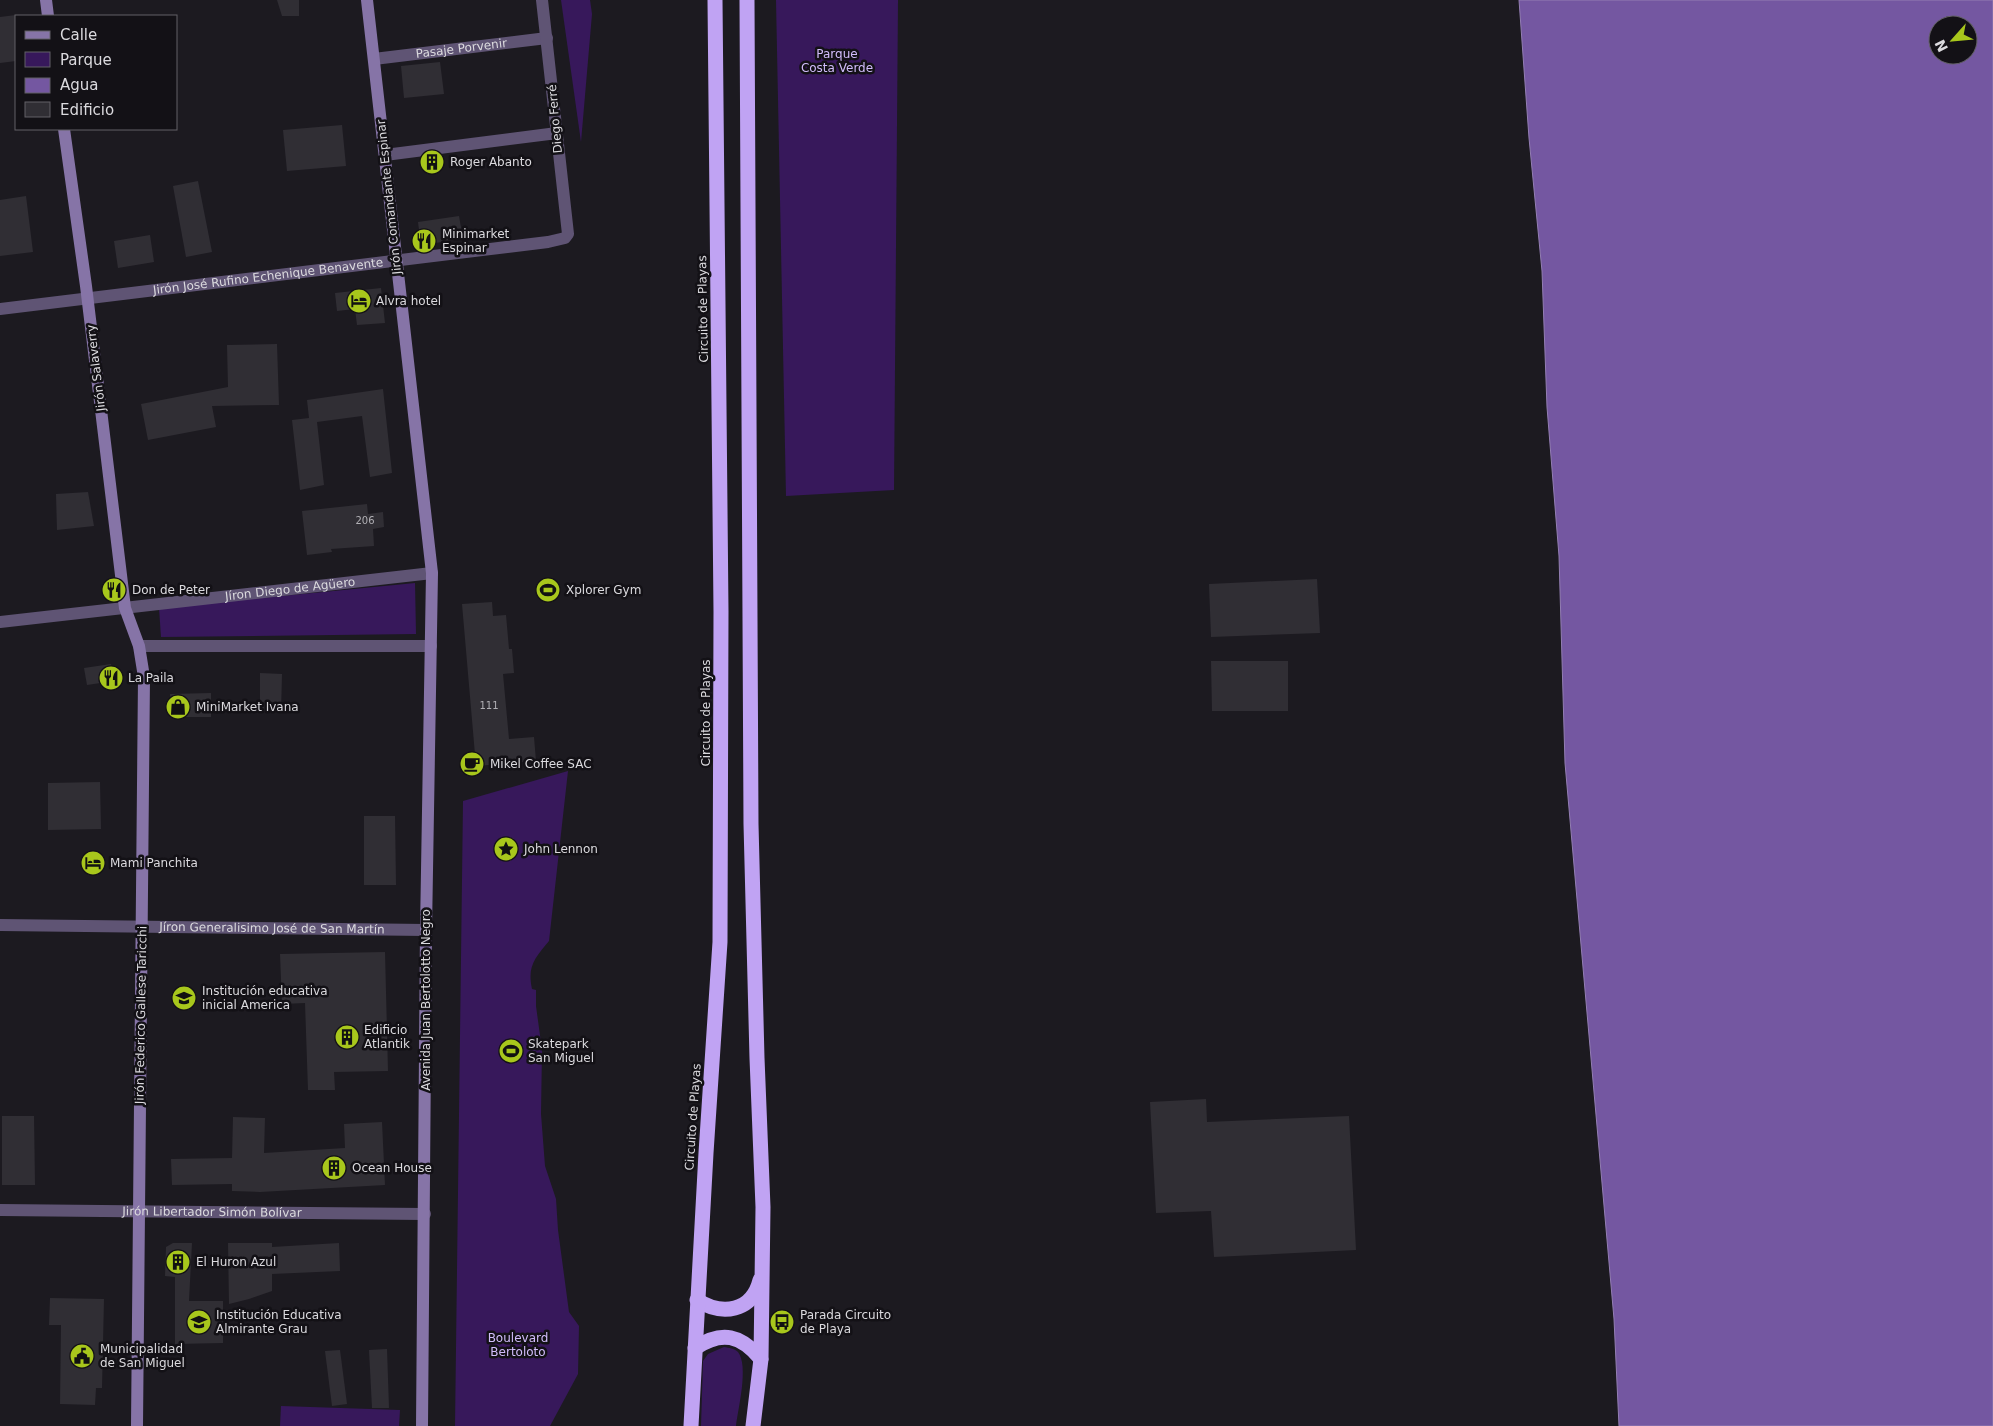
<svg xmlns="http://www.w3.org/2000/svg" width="1993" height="1426" font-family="'DejaVu Sans',sans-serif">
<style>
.green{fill:#37185b}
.water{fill:#7457a1;stroke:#937eb3;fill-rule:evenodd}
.building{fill:#302e34}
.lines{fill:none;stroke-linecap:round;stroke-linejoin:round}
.street{stroke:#5f5474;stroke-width:12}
.secondary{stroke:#8674a7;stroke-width:12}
.highway{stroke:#c0a3f3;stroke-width:15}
.labels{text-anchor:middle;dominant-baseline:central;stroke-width:5;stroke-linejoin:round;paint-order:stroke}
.number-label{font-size:10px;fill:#b0afb4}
.street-label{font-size:12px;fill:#dbdade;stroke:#131116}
.park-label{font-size:12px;fill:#d1bcfa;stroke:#131116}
.poi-label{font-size:12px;fill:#dbdade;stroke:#131116;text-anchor:start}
</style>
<rect width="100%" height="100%" fill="#1c1a20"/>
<g class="green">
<polygon points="561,0 590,0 592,14 581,142"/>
<polygon points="776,0 898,0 894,490 786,496"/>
<polygon points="415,583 416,634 161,637 159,608"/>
<path d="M568,771l-19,170c-14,17 -22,25 -17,48l4,1v16l6,44 -1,64 4,52 11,33 2,31 11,82 10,14 -1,48 -28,52h-95l8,-625z"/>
<path d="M724,1347c5,1 10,1 14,5 11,14 0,57 -2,74h-35l2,-65 5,-7z"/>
<polygon points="281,1406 400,1410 399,1426 280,1426"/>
</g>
<path class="water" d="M1519,0h474v1426h-374l-5,-107 -49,-556 -6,-207 -12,-149 -5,-136 -13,-133zM1938,25h30v30h-30z"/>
<g class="building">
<polygon points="277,0 299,0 299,16 282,16"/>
<polygon points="16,15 16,61 0,63 0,17"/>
<polygon points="440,62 444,94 404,98 401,66"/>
<polygon points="342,125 346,166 287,171 283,130"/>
<polygon points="198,181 212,252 186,257 173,186"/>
<polygon points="26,196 33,252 0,256 0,200"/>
<polygon points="459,216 463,239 421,245 418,222"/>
<polygon points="150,235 154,262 118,268 114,241"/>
<polygon points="381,288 385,323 357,325 355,309 337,311 335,293"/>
<polygon points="277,344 279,405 212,406 216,427 148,440 141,404 228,387 227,345"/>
<polygon points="383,389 392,473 370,477 362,416 317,422 324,485 300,490 292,420 309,418 307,400"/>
<polygon points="88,492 94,526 57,530 56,494"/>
<polygon points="367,504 368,514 383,512 384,527 373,529 374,546 331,549 332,552 307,555 302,511"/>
<polygon points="1317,579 1320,633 1211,637 1209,584"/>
<polygon points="492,602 493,616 506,615 509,649 512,649 514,673 503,674 509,739 534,737 536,761 476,766 462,604"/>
<polygon points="1211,661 1288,661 1288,711 1212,711"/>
<polygon points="111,664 114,681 87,685 84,668"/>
<polygon points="260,673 282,674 281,712 260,711"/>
<polygon points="211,693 211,717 171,717 170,694"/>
<polygon points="100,782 101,829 48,830 48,783"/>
<polygon points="364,816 395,816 396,885 364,885"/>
<polygon points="385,952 388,1071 334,1072 335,1090 308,1090 305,1003 282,1004 280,954"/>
<polygon points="1206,1099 1207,1122 1349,1116 1356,1250 1214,1257 1211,1211 1156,1213 1150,1102"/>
<polygon points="2,1116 34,1116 35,1185 2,1185"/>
<polygon points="233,1117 265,1118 264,1153 345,1148 344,1124 382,1122 385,1185 260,1192 232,1191 232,1184 172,1185 171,1159 232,1158"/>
<polygon points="173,1243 192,1243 189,1301 223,1301 223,1343 175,1344 175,1277 165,1276 166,1247"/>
<polygon points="228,1243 272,1243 272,1247 339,1243 340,1271 272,1274 272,1291 249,1299 229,1304"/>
<polygon points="50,1298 104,1299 102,1388 96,1388 95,1405 60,1404 61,1325 49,1325"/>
<polygon points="387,1349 389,1408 372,1408 369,1350"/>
<polygon points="340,1350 347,1404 332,1406 325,1351"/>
</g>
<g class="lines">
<g class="street">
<path id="s1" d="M374,59l173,-21"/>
<polyline points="385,155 557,133"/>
<path id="s2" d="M0,309l548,-67 17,-4 3,-4 -26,-234"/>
<path id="s3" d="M0,622l432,-49"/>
<polyline points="139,646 431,646"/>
<path id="s4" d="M0,925l426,5"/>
<path id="s5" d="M0,1210l425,4"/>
</g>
<g class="secondary">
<polyline points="46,0 48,16"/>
<polyline points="367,0 432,573 426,930 422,1426"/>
<polyline points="64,129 86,286 125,608 139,646 144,677 137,1426"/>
</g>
<g class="highway">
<polyline points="747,0 751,824 757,1058 763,1207 761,1359 753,1426"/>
<path d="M697,1300c25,16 55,12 63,-20"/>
<path d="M695,1348c27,-18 46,-13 66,11"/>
<polyline points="691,1426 706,1153 720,942 721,611 715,0"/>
</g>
</g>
<defs>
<symbol id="building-disc" viewBox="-11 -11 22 22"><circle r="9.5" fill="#a8c71c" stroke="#131116"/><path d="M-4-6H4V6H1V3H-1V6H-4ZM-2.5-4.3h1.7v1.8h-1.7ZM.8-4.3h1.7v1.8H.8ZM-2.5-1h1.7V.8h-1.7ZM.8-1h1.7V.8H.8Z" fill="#111"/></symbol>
<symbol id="restaurant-disc" viewBox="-11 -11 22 22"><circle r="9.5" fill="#a8c71c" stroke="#131116"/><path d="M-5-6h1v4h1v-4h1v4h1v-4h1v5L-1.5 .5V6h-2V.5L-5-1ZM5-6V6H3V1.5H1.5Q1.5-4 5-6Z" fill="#111"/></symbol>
<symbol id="hotel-disc" viewBox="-11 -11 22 22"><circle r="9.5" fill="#a8c71c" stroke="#131116"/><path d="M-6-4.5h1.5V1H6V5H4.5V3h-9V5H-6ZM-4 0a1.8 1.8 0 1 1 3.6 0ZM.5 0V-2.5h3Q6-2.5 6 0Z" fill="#111"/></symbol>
<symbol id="stadium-disc" viewBox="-11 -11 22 22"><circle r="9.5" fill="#a8c71c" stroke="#131116"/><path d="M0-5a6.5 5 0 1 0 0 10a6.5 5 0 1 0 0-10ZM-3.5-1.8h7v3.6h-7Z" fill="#111"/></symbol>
<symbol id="shop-disc" viewBox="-11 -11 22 22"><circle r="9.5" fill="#a8c71c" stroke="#131116"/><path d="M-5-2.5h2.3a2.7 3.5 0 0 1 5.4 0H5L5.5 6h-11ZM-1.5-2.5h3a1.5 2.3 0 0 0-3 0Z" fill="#111"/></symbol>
<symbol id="cafe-disc" viewBox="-11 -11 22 22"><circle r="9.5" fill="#a8c71c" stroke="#131116"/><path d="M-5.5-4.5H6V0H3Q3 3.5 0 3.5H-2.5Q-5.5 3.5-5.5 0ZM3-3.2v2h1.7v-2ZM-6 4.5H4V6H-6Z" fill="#111"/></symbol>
<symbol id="sight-disc" viewBox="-11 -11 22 22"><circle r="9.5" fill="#a8c71c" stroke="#131116"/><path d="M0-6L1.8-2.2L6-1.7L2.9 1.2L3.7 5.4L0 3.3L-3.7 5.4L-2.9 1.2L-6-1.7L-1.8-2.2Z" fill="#111"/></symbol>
<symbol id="school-disc" viewBox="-11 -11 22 22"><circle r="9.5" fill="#a8c71c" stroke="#131116"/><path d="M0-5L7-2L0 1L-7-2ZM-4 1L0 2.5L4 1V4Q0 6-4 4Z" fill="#111"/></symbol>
<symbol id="bus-disc" viewBox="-11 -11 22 22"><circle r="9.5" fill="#a8c71c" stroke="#131116"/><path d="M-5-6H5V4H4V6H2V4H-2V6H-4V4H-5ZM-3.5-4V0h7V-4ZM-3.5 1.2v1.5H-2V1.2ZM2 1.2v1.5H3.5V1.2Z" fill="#111"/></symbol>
<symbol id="civic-disc" viewBox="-11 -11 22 22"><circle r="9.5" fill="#a8c71c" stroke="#131116"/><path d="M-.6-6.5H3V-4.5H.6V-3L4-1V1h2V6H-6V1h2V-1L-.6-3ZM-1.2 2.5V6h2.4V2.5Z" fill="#111"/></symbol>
</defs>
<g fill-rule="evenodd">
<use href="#building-disc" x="418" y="148" width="28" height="28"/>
<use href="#restaurant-disc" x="410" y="227" width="28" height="28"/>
<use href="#hotel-disc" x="345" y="287" width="28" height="28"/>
<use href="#restaurant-disc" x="100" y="576" width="28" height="28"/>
<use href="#stadium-disc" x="534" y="576" width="28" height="28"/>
<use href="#restaurant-disc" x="97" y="664" width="28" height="28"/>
<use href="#shop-disc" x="164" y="693" width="28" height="28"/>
<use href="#cafe-disc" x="458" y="750" width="28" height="28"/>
<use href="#sight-disc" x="492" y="835" width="28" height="28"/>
<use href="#hotel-disc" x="79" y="849" width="28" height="28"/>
<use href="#school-disc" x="170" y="984" width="28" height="28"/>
<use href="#building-disc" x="333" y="1023" width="28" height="28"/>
<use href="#stadium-disc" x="497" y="1037" width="28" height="28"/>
<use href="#building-disc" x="320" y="1154" width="28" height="28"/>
<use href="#building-disc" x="164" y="1248" width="28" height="28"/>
<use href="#school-disc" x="185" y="1308" width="28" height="28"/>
<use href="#bus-disc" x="768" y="1308" width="28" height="28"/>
<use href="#civic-disc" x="68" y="1342" width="28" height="28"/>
</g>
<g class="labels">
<g class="number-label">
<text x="365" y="520">206</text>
<text x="489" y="705">111</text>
</g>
<g class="street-label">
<text stroke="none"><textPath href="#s1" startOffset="88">Pasaje Porvenir</textPath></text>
<text transform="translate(555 119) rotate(-95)">Diego Ferré</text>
<text transform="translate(389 197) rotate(-96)">Jirón Comandante Espinar</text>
<text stroke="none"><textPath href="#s2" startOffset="270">Jirón José Rufino Echenique Benavente</textPath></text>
<text transform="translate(703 309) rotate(-91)">Circuito de Playas</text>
<text transform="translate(96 368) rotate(-97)">Jirón Salaverry</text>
<text stroke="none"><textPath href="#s3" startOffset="292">Jíron Diego de Agüero</textPath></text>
<text transform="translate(706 713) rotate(-90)">Circuito de Playas</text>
<text stroke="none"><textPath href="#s4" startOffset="272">Jíron Generalisimo José de San Martín</textPath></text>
<text transform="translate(426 1000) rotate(-90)">Avenida Juan Bertolotto Negro</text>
<text transform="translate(141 1015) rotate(-89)">Jirón Federico Gallese Taricchi</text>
<text transform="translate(693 1117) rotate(-86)">Circuito de Playas</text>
<text stroke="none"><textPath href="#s5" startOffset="212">Jirón Libertador Simón Bolívar</textPath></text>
</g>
<g class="park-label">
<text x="837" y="54">Parque<tspan x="837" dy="14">Costa Verde</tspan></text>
<text x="518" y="1338">Boulevard<tspan x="518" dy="14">Bertoloto</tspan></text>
</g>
<g class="poi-label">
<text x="450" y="162">Roger Abanto</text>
<text x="442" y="234">Minimarket<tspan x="442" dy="14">Espinar</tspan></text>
<text x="376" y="301">Alvra hotel</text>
<text x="132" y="590">Don de Peter</text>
<text x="566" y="590">Xplorer Gym</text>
<text x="128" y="678">La Paila</text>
<text x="196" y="707">MiniMarket Ivana</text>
<text x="490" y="764">Mikel Coffee SAC</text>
<text x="524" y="849">John Lennon</text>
<text x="110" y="863">Mami Panchita</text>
<text x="202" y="991">Institución educativa<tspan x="202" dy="14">inicial America</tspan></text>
<text x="364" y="1030">Edificio<tspan x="364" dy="14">Atlantik</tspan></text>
<text x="528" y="1044">Skatepark<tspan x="528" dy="14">San Miguel</tspan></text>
<text x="352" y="1168">Ocean House</text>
<text x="196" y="1262">El Huron Azul</text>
<text x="216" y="1315">Institución Educativa<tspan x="216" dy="14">Almirante Grau</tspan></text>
<text x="800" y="1315">Parada Circuito<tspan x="800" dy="14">de Playa</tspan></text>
<text x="100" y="1349">Municipalidad<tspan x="100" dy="14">de San Miguel</tspan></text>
</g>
</g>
<rect x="15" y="15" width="162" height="115" fill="#131116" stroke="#636166"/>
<rect x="25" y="31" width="25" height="8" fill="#8674a7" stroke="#636166"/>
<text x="60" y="40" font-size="15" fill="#dbdade">Calle</text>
<rect x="25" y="52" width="25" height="15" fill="#37185b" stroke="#636166"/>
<text x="60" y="65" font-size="15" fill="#dbdade">Parque</text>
<rect x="25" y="78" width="25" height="15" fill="#7457a1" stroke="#636166"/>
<text x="60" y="90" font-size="15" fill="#dbdade">Agua</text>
<rect x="25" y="102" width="25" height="15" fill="#302e34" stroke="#636166"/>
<text x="60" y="115" font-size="15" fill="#dbdade">Edificio</text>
<g transform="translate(1953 40) rotate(243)"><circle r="24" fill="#131116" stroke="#636166"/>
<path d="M0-4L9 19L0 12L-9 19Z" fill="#a8c71c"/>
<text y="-8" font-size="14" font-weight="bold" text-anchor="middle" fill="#dbdade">N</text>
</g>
</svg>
